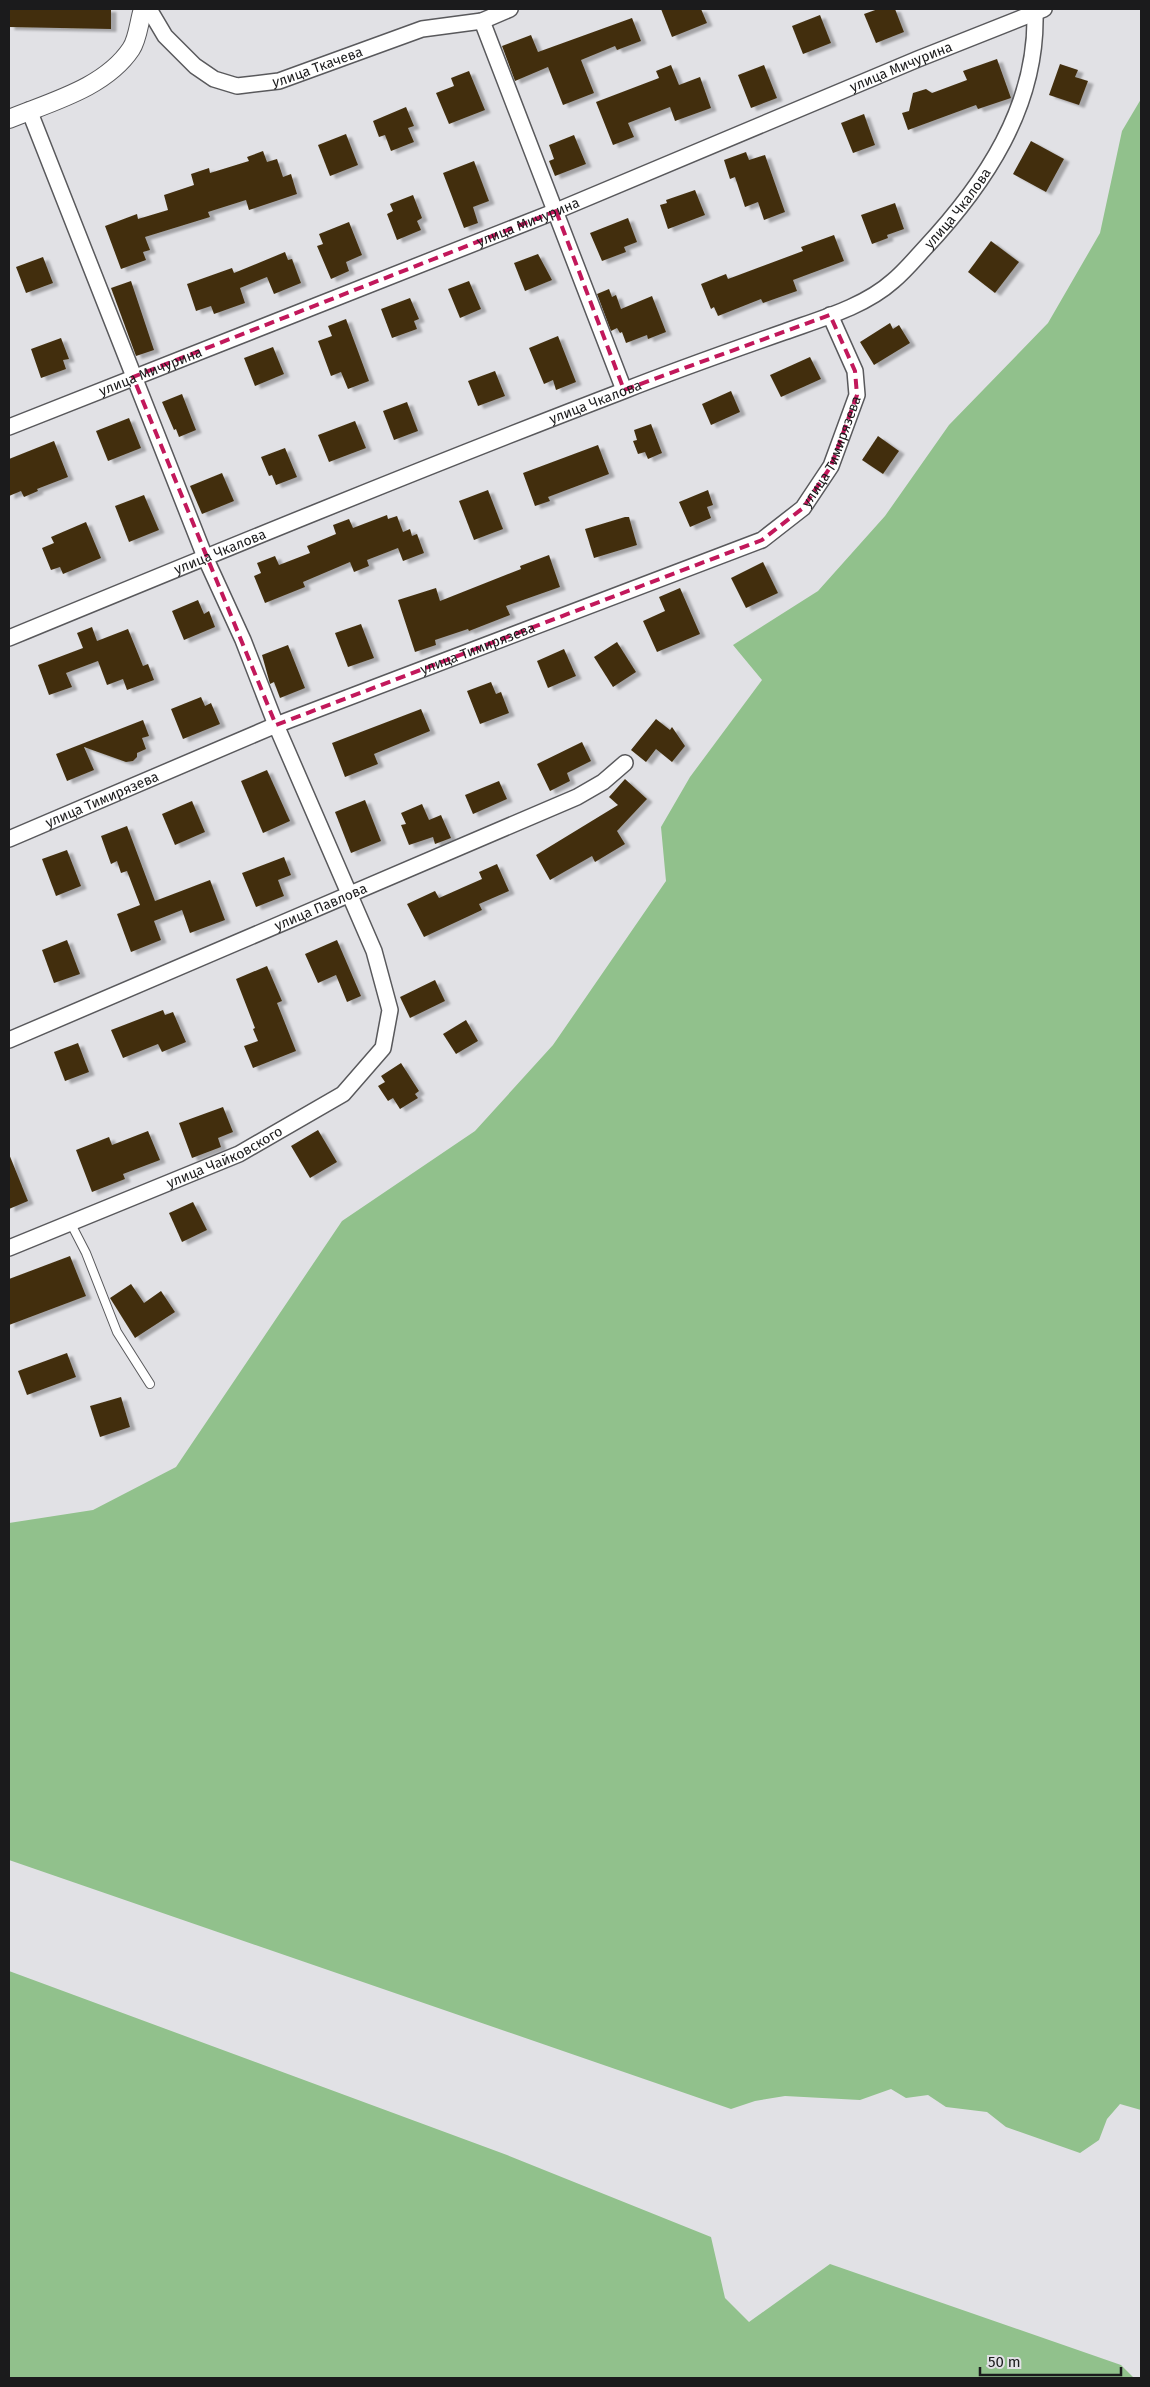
<svg xmlns="http://www.w3.org/2000/svg" width="1150" height="2387" font-family="'Fira Sans',sans-serif">
<style>
.forest{fill:#91c18c}
.building{fill:#422f0f;filter:url(#shadow)}
.lines{fill:none;stroke-linecap:round;stroke-linejoin:round}
.service-casing{stroke:#59595c;stroke-width:10}
.minor-casing{stroke:#59595c;stroke-width:18}
.tertiary-casing{stroke:#59595c;stroke-width:20}
.service{stroke:#fff;stroke-width:8}
.minor{stroke:#fff;stroke-width:15}
.tertiary{stroke:#fff;stroke-width:18}
.marked{fill:none;stroke:#c2185b;stroke-width:4;stroke-dasharray:10 6;stroke-linejoin:round}
.labels{text-anchor:middle;dominant-baseline:central;stroke-width:5;stroke-linejoin:round;paint-order:stroke}
.street-label{font-size:14px;fill:#1b1b1c;stroke:#e1e1e5}
</style>
<defs>
<filter id="shadow"><feDropShadow dx="5.5" dy="3" stdDeviation="1" flood-color="#0004"/></filter>
</defs>
<rect width="100%" height="100%" fill="#e1e1e5"/>
<g class="forest">
<polygon points="1141,99 1141,2110 1120,2104 1107,2119 1099,2140 1080,2153 1006,2127 987,2112 946,2107 928,2095 906,2098 891,2089 860,2100 785,2096 755,2101 731,2109 9,1860 9,1523 93,1510 176,1467 342,1221 475,1131 553,1045 666,881 661,827 690,777 762,680 733,645 818,591 885,516 949,425 1048,323 1100,233 1122,131"/>
<polygon points="9,1971 507,2155 711,2237 725,2298 749,2322 830,2264 1121,2365 1134,2378 9,2378"/>
</g>
<g class="building">
<polygon points="9,9 111,9 111,29 9,27"/>
<polygon points="661,9 701,9 707,23 672,37"/>
<polygon points="878,9 895,9 904,32 876,43 864,14"/>
<polygon points="820,15 831,43 803,54 792,26"/>
<polygon points="632,18 641,41 617,50 615,46 581,60 594,93 563,105 548,67 515,81 502,46 531,35 538,52"/>
<polygon points="997,59 1011,98 978,109 976,105 908,130 902,113 909,111 913,93 926,89 932,93 967,80 963,71"/>
<polygon points="1060,64 1078,70 1075,77 1088,81 1079,105 1049,95"/>
<polygon points="671,65 679,85 700,77 711,108 675,121 670,107 628,123 634,137 613,145 596,102 659,78 656,71"/>
<polygon points="764,65 777,98 751,108 738,75"/>
<polygon points="469,71 485,110 449,124 436,93 454,86 451,78"/>
<polygon points="406,107 414,126 408,128 414,142 391,151 385,135 379,137 373,121"/>
<polygon points="864,114 875,145 853,153 841,123"/>
<polygon points="346,134 358,165 330,176 318,145"/>
<polygon points="574,135 586,164 555,176 549,161 554,159 549,145"/>
<polygon points="1031,141 1064,159 1046,192 1013,174"/>
<polygon points="263,151 267,162 277,159 283,177 291,174 297,194 249,210 246,200 208,212 210,217 145,237 150,250 143,252 146,260 121,269 105,226 137,214 138,219 168,210 164,195 194,185 191,174 209,168 210,173 249,161 247,157"/>
<polygon points="746,152 749,160 765,155 785,212 764,220 758,202 745,207 735,177 730,179 724,160"/>
<polygon points="474,161 489,201 473,207 478,223 464,228 443,173"/>
<polygon points="695,190 705,215 668,229 660,205 667,203 666,200"/>
<polygon points="413,195 422,218 417,221 421,230 397,240 387,214 393,211 390,204"/>
<polygon points="895,203 904,229 887,235 888,238 872,244 861,215"/>
<polygon points="628,218 637,242 624,247 626,252 602,261 590,233"/>
<polygon points="349,222 362,255 346,262 349,271 331,279 317,246 323,244 319,234"/>
<polygon points="834,235 844,261 793,280 797,291 763,303 761,299 718,316 714,307 711,309 701,284 726,274 728,279 803,251 801,247"/>
<polygon points="991,241 1019,262 995,293 968,272"/>
<polygon points="285,252 288,260 292,259 301,283 274,294 267,277 240,288 245,303 214,314 211,306 196,311 187,284 232,268 234,273"/>
<polygon points="538,254 552,280 525,291 514,263"/>
<polygon points="43,257 53,283 26,293 16,267"/>
<polygon points="131,281 154,350 136,356 111,288"/>
<polygon points="469,281 481,309 460,318 448,289"/>
<polygon points="609,289 612,297 616,295 621,309 652,296 666,332 648,339 647,335 626,343 622,332 620,333 617,328 611,331 597,294"/>
<polygon points="410,298 419,319 414,321 417,329 392,338 381,309"/>
<polygon points="346,319 369,381 348,389 341,372 331,376 318,341 332,336 328,326"/>
<polygon points="890,323 893,329 899,325 910,343 874,365 860,342"/>
<polygon points="558,336 576,382 556,390 553,380 544,384 529,348"/>
<polygon points="61,338 69,359 63,360 66,369 41,378 31,349"/>
<polygon points="273,347 284,374 255,386 244,358"/>
<polygon points="810,357 821,379 781,397 770,375"/>
<polygon points="495,371 505,396 478,406 468,381"/>
<polygon points="731,391 740,412 711,425 702,404"/>
<polygon points="182,394 196,430 179,437 176,429 174,430 162,402"/>
<polygon points="407,402 418,431 394,440 383,411"/>
<polygon points="129,418 141,448 108,461 96,431"/>
<polygon points="355,421 366,448 329,462 318,435"/>
<polygon points="651,424 662,453 648,459 645,452 638,454 633,441 637,440 634,430"/>
<polygon points="878,436 899,451 883,474 862,460"/>
<polygon points="54,441 68,477 37,489 38,491 24,497 21,491 9,496 9,459"/>
<polygon points="598,445 609,474 556,494 548,497 550,501 535,506 523,473"/>
<polygon points="285,448 297,477 276,485 272,475 269,476 261,457"/>
<polygon points="222,473 234,501 202,514 190,486"/>
<polygon points="488,490 503,529 474,540 459,501"/>
<polygon points="708,490 713,505 707,507 711,518 690,527 679,502"/>
<polygon points="144,495 159,530 129,542 115,506"/>
<polygon points="387,515 388,519 397,516 403,532 410,529 412,536 417,534 424,553 403,561 398,548 367,560 369,566 354,572 350,562 303,582 305,587 265,603 254,576 261,573 257,563 275,556 279,565 310,553 307,546 336,534 333,525 349,519 353,528"/>
<polygon points="625,517 629,517 637,545 594,558 585,529"/>
<polygon points="86,522 101,558 63,574 60,567 51,570 42,548 54,543 51,537"/>
<polygon points="549,555 560,587 506,606 510,615 469,631 468,629 435,640 436,645 415,652 398,600 436,588 440,601 521,569 520,566"/>
<polygon points="763,562 778,593 746,608 731,578"/>
<polygon points="680,588 700,634 657,652 643,621 665,611 659,597"/>
<polygon points="198,600 204,614 209,611 215,627 184,640 172,611"/>
<polygon points="361,624 374,658 348,667 335,633"/>
<polygon points="92,627 97,641 128,629 143,666 148,664 154,680 127,690 123,679 107,685 98,661 66,673 72,687 49,695 38,665 83,648 77,633"/>
<polygon points="617,642 636,672 613,687 594,657"/>
<polygon points="288,645 305,688 280,698 274,682 270,684 262,655"/>
<polygon points="564,649 576,676 548,688 537,661"/>
<polygon points="491,682 496,694 501,692 509,713 480,724 467,691"/>
<polygon points="201,697 205,706 211,703 220,724 183,739 171,709"/>
<polygon points="421,709 430,731 374,754 378,764 345,777 332,743"/>
<polygon points="656,719 670,730 672,727 685,746 672,762 656,749 646,762 631,750"/>
<polygon points="143,720 149,736 142,738 146,749 137,753 137,757 133,761 126,762 84,747 94,770 67,781 56,754"/>
<polygon points="582,742 591,761 567,773 570,781 550,791 537,764"/>
<polygon points="267,770 290,821 263,833 241,781"/>
<polygon points="625,779 647,799 617,831 625,844 595,862 592,856 550,880 536,855 618,805 609,797"/>
<polygon points="499,781 507,799 473,814 465,795"/>
<polygon points="365,800 381,841 351,853 335,812"/>
<polygon points="192,801 205,832 175,845 162,814"/>
<polygon points="422,804 429,820 441,815 451,838 435,844 433,837 409,845 401,825 406,824 401,813"/>
<polygon points="127,826 155,901 210,880 225,920 190,933 182,910 154,921 161,940 131,952 117,914 140,905 127,871 121,873 117,861 111,864 101,836"/>
<polygon points="67,850 81,886 56,896 42,859"/>
<polygon points="284,857 291,875 278,880 284,896 256,907 242,873"/>
<polygon points="497,864 509,891 479,904 482,910 424,937 407,904 435,891 439,898 482,879 479,872"/>
<polygon points="67,940 80,974 54,983 42,950"/>
<polygon points="337,940 361,996 347,1002 336,975 318,983 305,954"/>
<polygon points="267,966 282,1001 277,1003 296,1051 253,1068 244,1046 258,1041 253,1029 255,1028 236,979"/>
<polygon points="435,980 445,1001 410,1018 400,997"/>
<polygon points="163,1010 165,1015 173,1012 186,1042 162,1052 158,1044 123,1058 111,1030"/>
<polygon points="466,1020 478,1041 456,1054 443,1034"/>
<polygon points="78,1043 89,1072 65,1081 54,1052"/>
<polygon points="401,1063 419,1091 415,1094 418,1098 400,1109 393,1098 388,1101 378,1086 385,1082 381,1076"/>
<polygon points="223,1107 233,1132 218,1138 221,1147 192,1158 179,1123"/>
<polygon points="318,1130 337,1162 310,1178 291,1146"/>
<polygon points="148,1131 160,1160 123,1174 125,1179 92,1192 76,1150 109,1137 112,1145"/>
<polygon points="9,1154 28,1201 9,1209"/>
<polygon points="193,1202 207,1230 182,1242 169,1213"/>
<polygon points="70,1256 86,1296 9,1325 9,1279"/>
<polygon points="131,1284 144,1303 161,1291 175,1312 135,1338 110,1298"/>
<polygon points="67,1353 76,1377 27,1395 18,1371"/>
<polygon points="121,1397 130,1427 100,1437 90,1406"/>
</g>
<g class="lines">
<defs>
<polyline id="service" points="70,1222 86,1253 117,1332 150,1384"/>
<g id="minor">
<path id="s1" d="M149,9l16,27 30,30 19,13 23,7 42,-5 143,-52 60,-8 28,-12"/>
<polyline points="482,21 624,390"/>
<path id="s2" d="M9,427l547,-216 362,-152 126,-50"/>
<path id="s3" d="M9,638c204,-84 408,-168 614,-247 53,-21 107,-40 161,-59 36,-13 80,-25 109,-51 11,-9 21,-21 31,-32 61,-65 113,-142 111,-235"/>
<path id="s4" d="M9,839l267,-114 486,-185 41,-32 28,-42 26,-71 -2,-24 -25,-56"/>
<path id="s5" d="M9,1040l568,-243 26,-15 22,-19"/>
<path id="s6" d="M9,1248l230,-94 104,-60 40,-46 7,-38 -16,-59 -98,-226 -33,-85 -38,-83 -176,-447"/>
</g>
<path id="tertiary" d="M9,119c41,-17 96,-31 122,-70 7,-10 8,-28 12,-40"/>
</defs>
<use href="#service" class="service-casing"/>
<use href="#minor" class="minor-casing"/>
<use href="#tertiary" class="tertiary-casing"/>
<use href="#service" class="service"/>
<use href="#minor" class="minor"/>
<use href="#tertiary" class="tertiary"/>
</g>
<path class="marked" d="M556,211l68,179 206,-75 25,56 2,24 -26,71 -28,42 -41,32 -486,185 -143,-348z"/>
<g class="labels">
<g class="street-label">
<text stroke="none"><textPath href="#s1" startOffset="204">улица Ткачева</textPath></text>
<text stroke="none"><textPath href="#s2" startOffset="962">улица Мичурина</textPath></text>
<text stroke="none"><textPath href="#s3" startOffset="1052">улица Чкалова</textPath></text>
<text stroke="none"><textPath href="#s2" startOffset="558">улица Мичурина</textPath></text>
<text stroke="none"><textPath href="#s2" startOffset="152">улица Мичурина</textPath></text>
<text stroke="none"><textPath href="#s3" startOffset="632">улица Чкалова</textPath></text>
<text stroke="none"><textPath href="#s4" startOffset="926">улица Тимирязева</textPath></text>
<text stroke="none"><textPath href="#s3" startOffset="228">улица Чкалова</textPath></text>
<text stroke="none"><textPath href="#s4" startOffset="506">улица Тимирязева</textPath></text>
<text stroke="none"><textPath href="#s4" startOffset="101">улица Тимирязева</textPath></text>
<text stroke="none"><textPath href="#s5" startOffset="339">улица Павлова</textPath></text>
<text stroke="none"><textPath href="#s6" startOffset="234">улица Чайковского</textPath></text>
</g>
</g>
<rect width="1150" height="2387" fill="none" stroke="#1b1b1c" stroke-width="20"/>
<path d="M980 2367v8h141v-8" fill="none" stroke="#1b1b1c" stroke-width="2.5"/>
<text x="988" y="2367" font-size="15" fill="#1b1b1c" stroke="#e1e1e5" stroke-width="4" paint-order="stroke">50 m</text>
</svg>
